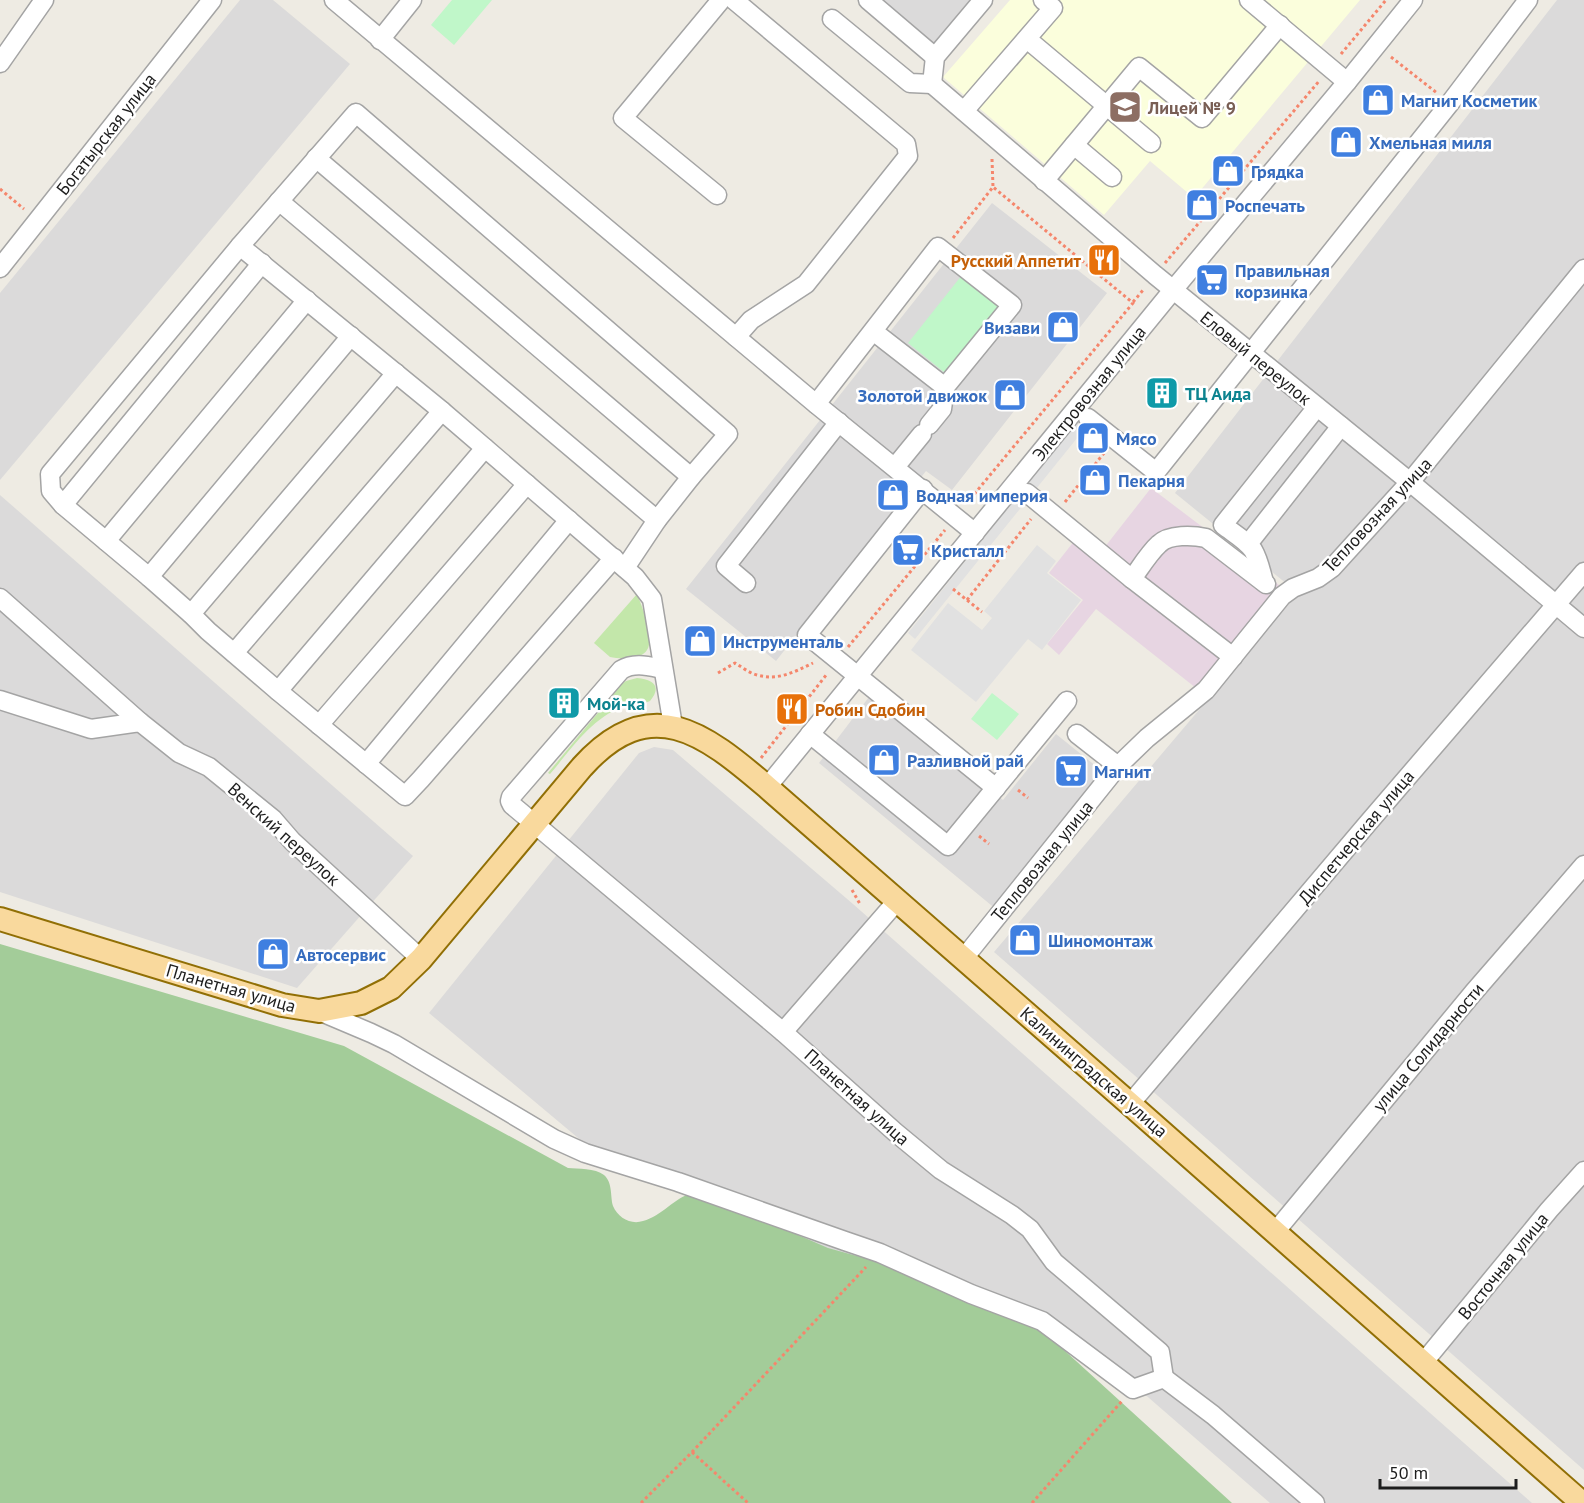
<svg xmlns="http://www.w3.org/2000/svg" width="1584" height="1503" font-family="'PT Sans',sans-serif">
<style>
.residential{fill:#dbdada}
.industrial{fill:#e7d5e2}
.education{fill:#fbfedc}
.grass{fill:#c3e7aa}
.forest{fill:#a3cc99}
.park{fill:#c0f7c9}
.parking{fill:#e1e1e1}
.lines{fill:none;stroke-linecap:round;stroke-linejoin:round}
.minor-casing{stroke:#a4a4a4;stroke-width:21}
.major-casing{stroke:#916f05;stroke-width:26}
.path{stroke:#f5866c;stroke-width:3;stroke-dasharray:3 3;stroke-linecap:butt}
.minor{stroke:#fff;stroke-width:18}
.major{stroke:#f9d99d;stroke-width:22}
.labels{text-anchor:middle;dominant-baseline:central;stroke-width:5;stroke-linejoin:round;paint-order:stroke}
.shop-label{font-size:18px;font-weight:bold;fill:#366cbe;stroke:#fff;text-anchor:start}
.education-label{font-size:18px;font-weight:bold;fill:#785e54;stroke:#fff;text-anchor:start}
.street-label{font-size:18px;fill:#1d1d1d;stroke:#fff}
.food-label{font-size:18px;font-weight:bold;fill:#c56008;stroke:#fff;text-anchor:end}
.culture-label{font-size:18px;font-weight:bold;fill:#0d838f;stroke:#fff;text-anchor:start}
</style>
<rect width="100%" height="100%" fill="#eeebe3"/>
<g class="residential">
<polygon points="240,0 273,0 350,64 0,480 0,293"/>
<polygon points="878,0 992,0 944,57"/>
<polygon points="1557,0 1584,0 1584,1470 994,952 1298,593 1175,493"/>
<polygon points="992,203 1107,293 952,490 926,471 776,661 686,589"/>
<polygon points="0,495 413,856 297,988 0,892"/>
<polygon points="872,693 1003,800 1056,734 1107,775 997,910 819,763"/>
<polygon points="654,747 673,750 853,904 1532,1503 1270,1503 1126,1378 602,1158 429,1013 639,753"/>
</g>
<polygon class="industrial" points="1151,488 1279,585 1196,688 1096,609 1059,655 1047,644 1083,600 1049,573 1075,540 1097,557"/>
<polygon class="education" points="1010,0 1360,0 1194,198 1150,161 1104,215 943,77"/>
<g class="grass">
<path d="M637,594c5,12 18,45 10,56 -6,10 -27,9 -37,7l-16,-14z"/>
<path d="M637,678c17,2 25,8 13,23 -9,4 -18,3 -27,6 -31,10 -53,44 -73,67l-2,-1 74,-89 4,-3z"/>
</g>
<path class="forest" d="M0,944l344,102 224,122c10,1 27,0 36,7 9,8 6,21 9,31 5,12 18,19 30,15 19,-5 31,-23 49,-28l53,19 83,36 76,21 115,49 34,22 179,163h-1232z"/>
<g class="park">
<polygon points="452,0 492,0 454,45 431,25"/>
<polygon points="962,275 1000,304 945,373 908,343"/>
<polygon points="992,693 1019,714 997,740 971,719"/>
</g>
<g class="parking">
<polygon points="1078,420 1086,427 915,639 908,633"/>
<polygon points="1037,545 1056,561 1047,573 1081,600 1042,650 1028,639 976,702 911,650 948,603 982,630 992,618 984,611"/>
</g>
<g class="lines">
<defs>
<g id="minor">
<polyline points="334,0 816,404 975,533"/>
<polyline points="734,0 906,144 908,156 806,284 751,320 736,337"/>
<polyline points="868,0 935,57"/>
<polyline points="1249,0 1347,82"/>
<polyline points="832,19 910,83 932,84"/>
<polyline points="1027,39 1151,143"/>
<polyline points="380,40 412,0"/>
<polyline points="0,63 44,0"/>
<polyline points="932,84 1155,275 1410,482 1584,628"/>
<polyline points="932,84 935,57 983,0"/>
<polyline points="964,111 1053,8 1043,0"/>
<polyline points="1074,145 1112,177"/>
<polyline points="316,158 691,477"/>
<polyline points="1044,181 1139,67 1202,118 1280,25"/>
<polyline points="717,195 623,118 721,0"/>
<polyline points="279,201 657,520"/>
<polyline points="240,246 442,411 635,577 652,599 673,726"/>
<polyline points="0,268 212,0"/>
<polyline points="816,404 938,247 1012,305 945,387 873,331"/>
<polyline points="1088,418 1156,472 1450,103 1528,0"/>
<polyline points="929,425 942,409 945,387"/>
<polyline points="895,467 922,434"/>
<polyline points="923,489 807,635 996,788"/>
<polyline points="1027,493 1132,579 1233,657"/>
<polyline points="63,505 262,263"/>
<polyline points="106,541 307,300"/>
<polyline points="1248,544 1341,426"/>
<polyline points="614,558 421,779 405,796 278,691 208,631 191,614 149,577 63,505 51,491 50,474 240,246 356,113 728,434 691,477 657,520 625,568"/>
<polyline points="149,577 351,336"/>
<path d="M1132,579c8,-11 17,-26 27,-35 10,-10 34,-9 47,-6l60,46"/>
<path d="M1264,582c-3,-10 -5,-22 -11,-32 -7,-10 -20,-17 -30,-25l94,-118"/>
<polyline points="746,583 726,566 839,422"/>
<polyline points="0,598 140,722"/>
<polyline points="191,614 396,373"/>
<polyline points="234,653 442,411"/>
<path d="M663,669c-15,-3 -29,-7 -42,1l-110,127 -1,4 2,4 271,227 112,100 46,38 71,45 18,14 24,33 106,90 4,26"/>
<polyline points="278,691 485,448"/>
<polyline points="0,700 91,729 140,722 179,753 209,767 273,819 292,841 421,959"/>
<polyline points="319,725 527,484"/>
<polyline points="810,734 948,846 1067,701"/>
<polyline points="1077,734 1118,766"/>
<polyline points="366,764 569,520"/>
<polyline points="767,787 1173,290 1347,82 1413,0"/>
<polyline points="964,958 1118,766 1147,738 1206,690 1282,596 1293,588 1318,578 1332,568 1410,482 1584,269"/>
<polyline points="319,1011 371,1033 394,1044 554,1139 585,1153 678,1182 845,1241 880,1253 971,1294 1042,1321 1133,1389 1164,1378 1213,1415 1315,1503"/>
<polyline points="783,1032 897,901"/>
<polyline points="1130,1104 1368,823 1584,572"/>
<polyline points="1275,1232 1473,993 1584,865"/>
<polyline points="1423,1363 1549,1210 1584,1171"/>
</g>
<path id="major" d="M0,919l282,86 37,6 42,-8 30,-15 30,-29 161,-192c68,-76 122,-34 185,20l363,317 452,399"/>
</defs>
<use href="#minor" class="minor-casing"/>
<use href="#major" class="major-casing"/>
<g class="path">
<polyline points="1341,54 1386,0"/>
<polyline points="1391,57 1437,93"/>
<polyline points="992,159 993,187"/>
<polyline points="0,189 24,209"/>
<polyline points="953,238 993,187 1133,303 966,504"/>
<polyline points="1165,263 1320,80"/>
<polyline points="1133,302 1144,289"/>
<polyline points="1065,502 1104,453"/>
<polyline points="953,589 982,612"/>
<polyline points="967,600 1031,519"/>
<polyline points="848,647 945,530"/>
<path d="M718,673l17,-10c7,4 14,10 22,12 21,6 37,-3 56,-12"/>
<polyline points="761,758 827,674"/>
<polyline points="1018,790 1028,798"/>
<polyline points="979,836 989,844"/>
<polyline points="852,890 860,904"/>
<polyline points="692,1452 748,1503"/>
<polyline points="641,1503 692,1452 866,1267"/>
<polyline points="1032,1503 1122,1401"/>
</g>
<use href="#minor" class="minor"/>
<use href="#major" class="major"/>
</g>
<defs>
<symbol id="shop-square" viewBox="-11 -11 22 22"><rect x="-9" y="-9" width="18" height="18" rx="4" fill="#3f7fe0" stroke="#fff"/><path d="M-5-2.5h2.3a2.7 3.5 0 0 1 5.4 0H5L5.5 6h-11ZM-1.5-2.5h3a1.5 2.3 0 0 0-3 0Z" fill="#fff"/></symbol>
<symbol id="school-square" viewBox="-11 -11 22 22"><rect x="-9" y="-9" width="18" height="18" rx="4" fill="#8d6e63" stroke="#fff"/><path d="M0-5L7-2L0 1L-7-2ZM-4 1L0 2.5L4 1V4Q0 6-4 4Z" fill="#fff"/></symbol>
<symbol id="restaurant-square" viewBox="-11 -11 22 22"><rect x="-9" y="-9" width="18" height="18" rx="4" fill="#e8710a" stroke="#fff"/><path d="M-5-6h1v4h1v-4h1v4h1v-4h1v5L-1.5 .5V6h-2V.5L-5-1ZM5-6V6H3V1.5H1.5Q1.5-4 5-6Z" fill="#fff"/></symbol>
<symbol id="supermarket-square" viewBox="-11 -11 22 22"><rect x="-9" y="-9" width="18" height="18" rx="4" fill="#3f7fe0" stroke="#fff"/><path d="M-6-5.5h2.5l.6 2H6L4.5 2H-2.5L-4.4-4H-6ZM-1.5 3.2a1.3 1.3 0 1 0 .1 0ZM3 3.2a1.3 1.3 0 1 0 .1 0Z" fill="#fff"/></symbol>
<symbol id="building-square" viewBox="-11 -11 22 22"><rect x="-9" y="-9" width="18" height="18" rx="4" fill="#0f9aa8" stroke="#fff"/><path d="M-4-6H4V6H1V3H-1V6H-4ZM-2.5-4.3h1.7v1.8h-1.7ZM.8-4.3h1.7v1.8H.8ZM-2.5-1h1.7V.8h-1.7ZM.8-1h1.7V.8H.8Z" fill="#fff"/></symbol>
</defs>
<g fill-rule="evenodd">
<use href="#shop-square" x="1359" y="81" width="38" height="38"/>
<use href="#school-square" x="1106" y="88" width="38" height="38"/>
<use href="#shop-square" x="1327" y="123" width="38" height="38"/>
<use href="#shop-square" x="1209" y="152" width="38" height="38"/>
<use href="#shop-square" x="1183" y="186" width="38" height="38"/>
<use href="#restaurant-square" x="1085" y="241" width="38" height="38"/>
<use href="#supermarket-square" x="1193" y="261" width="38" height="38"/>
<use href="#shop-square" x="1044" y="308" width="38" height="38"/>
<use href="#building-square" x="1143" y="374" width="38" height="38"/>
<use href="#shop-square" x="991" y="376" width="38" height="38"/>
<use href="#shop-square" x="1074" y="419" width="38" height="38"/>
<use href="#shop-square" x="1076" y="461" width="38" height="38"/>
<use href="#shop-square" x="874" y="476" width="38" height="38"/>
<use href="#supermarket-square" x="889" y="531" width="38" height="38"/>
<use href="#shop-square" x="681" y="622" width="38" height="38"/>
<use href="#building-square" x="545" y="684" width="38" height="38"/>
<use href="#restaurant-square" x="773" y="690" width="38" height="38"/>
<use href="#shop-square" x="865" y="741" width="38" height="38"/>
<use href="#supermarket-square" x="1052" y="752" width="38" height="38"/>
<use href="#shop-square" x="1006" y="921" width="38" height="38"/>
<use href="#shop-square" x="254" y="935" width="38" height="38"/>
</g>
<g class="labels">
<g class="shop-label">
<text x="1401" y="100">Магнит Косметик</text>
<text x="1369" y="142">Хмельная миля</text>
<text x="1251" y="171">Грядка</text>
<text x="1225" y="205">Роспечать</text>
<text x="1235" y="270">Правильная<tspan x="1235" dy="21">корзинка</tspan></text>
<text x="1040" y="327" text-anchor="end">Визави</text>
<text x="987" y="395" text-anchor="end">Золотой движок</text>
<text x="1116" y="438">Мясо</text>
<text x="1118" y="480">Пекарня</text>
<text x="916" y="495">Водная империя</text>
<text x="931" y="550">Кристалл</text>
<text x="723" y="641">Инструменталь</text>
<text x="907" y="760">Разливной рай</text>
<text x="1094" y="771">Магнит</text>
<text x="1048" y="940">Шиномонтаж</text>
<text x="296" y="954">Автосервис</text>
</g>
<g class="education-label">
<text x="1148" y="107">Лицей № 9</text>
</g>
<g class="street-label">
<text transform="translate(106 134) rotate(-52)">Богатырская улица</text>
<text transform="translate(1256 358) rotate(39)">Еловый переулок</text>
<text transform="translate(1089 393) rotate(-51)">Электровозная улица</text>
<text transform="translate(1377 515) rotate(-47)">Тепловозная улица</text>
<text transform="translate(284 834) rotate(42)">Венский переулок</text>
<text transform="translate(1356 837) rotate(-50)">Диспетчерская улица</text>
<text transform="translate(1042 861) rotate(-51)">Тепловозная улица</text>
<text transform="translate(231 988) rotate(16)">Планетная улица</text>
<text transform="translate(1428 1047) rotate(-50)">улица Солидарности</text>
<text transform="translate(1094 1072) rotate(41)">Калининградская улица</text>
<text transform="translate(857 1097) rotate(42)">Планетная улица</text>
<text transform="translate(1503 1266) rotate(-51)">Восточная улица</text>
</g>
<g class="food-label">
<text x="1081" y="260">Русский Аппетит</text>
<text x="815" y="709" text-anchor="start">Робин Сдобин</text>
</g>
<g class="culture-label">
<text x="1185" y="393">ТЦ Аида</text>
<text x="587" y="703">Мой-ка</text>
</g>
</g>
<path d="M1380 1479v9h136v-9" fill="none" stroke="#1d1d1d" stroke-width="3"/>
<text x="1389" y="1479" font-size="18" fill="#1d1d1d" stroke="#ffffff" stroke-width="4.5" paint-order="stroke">50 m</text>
</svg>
